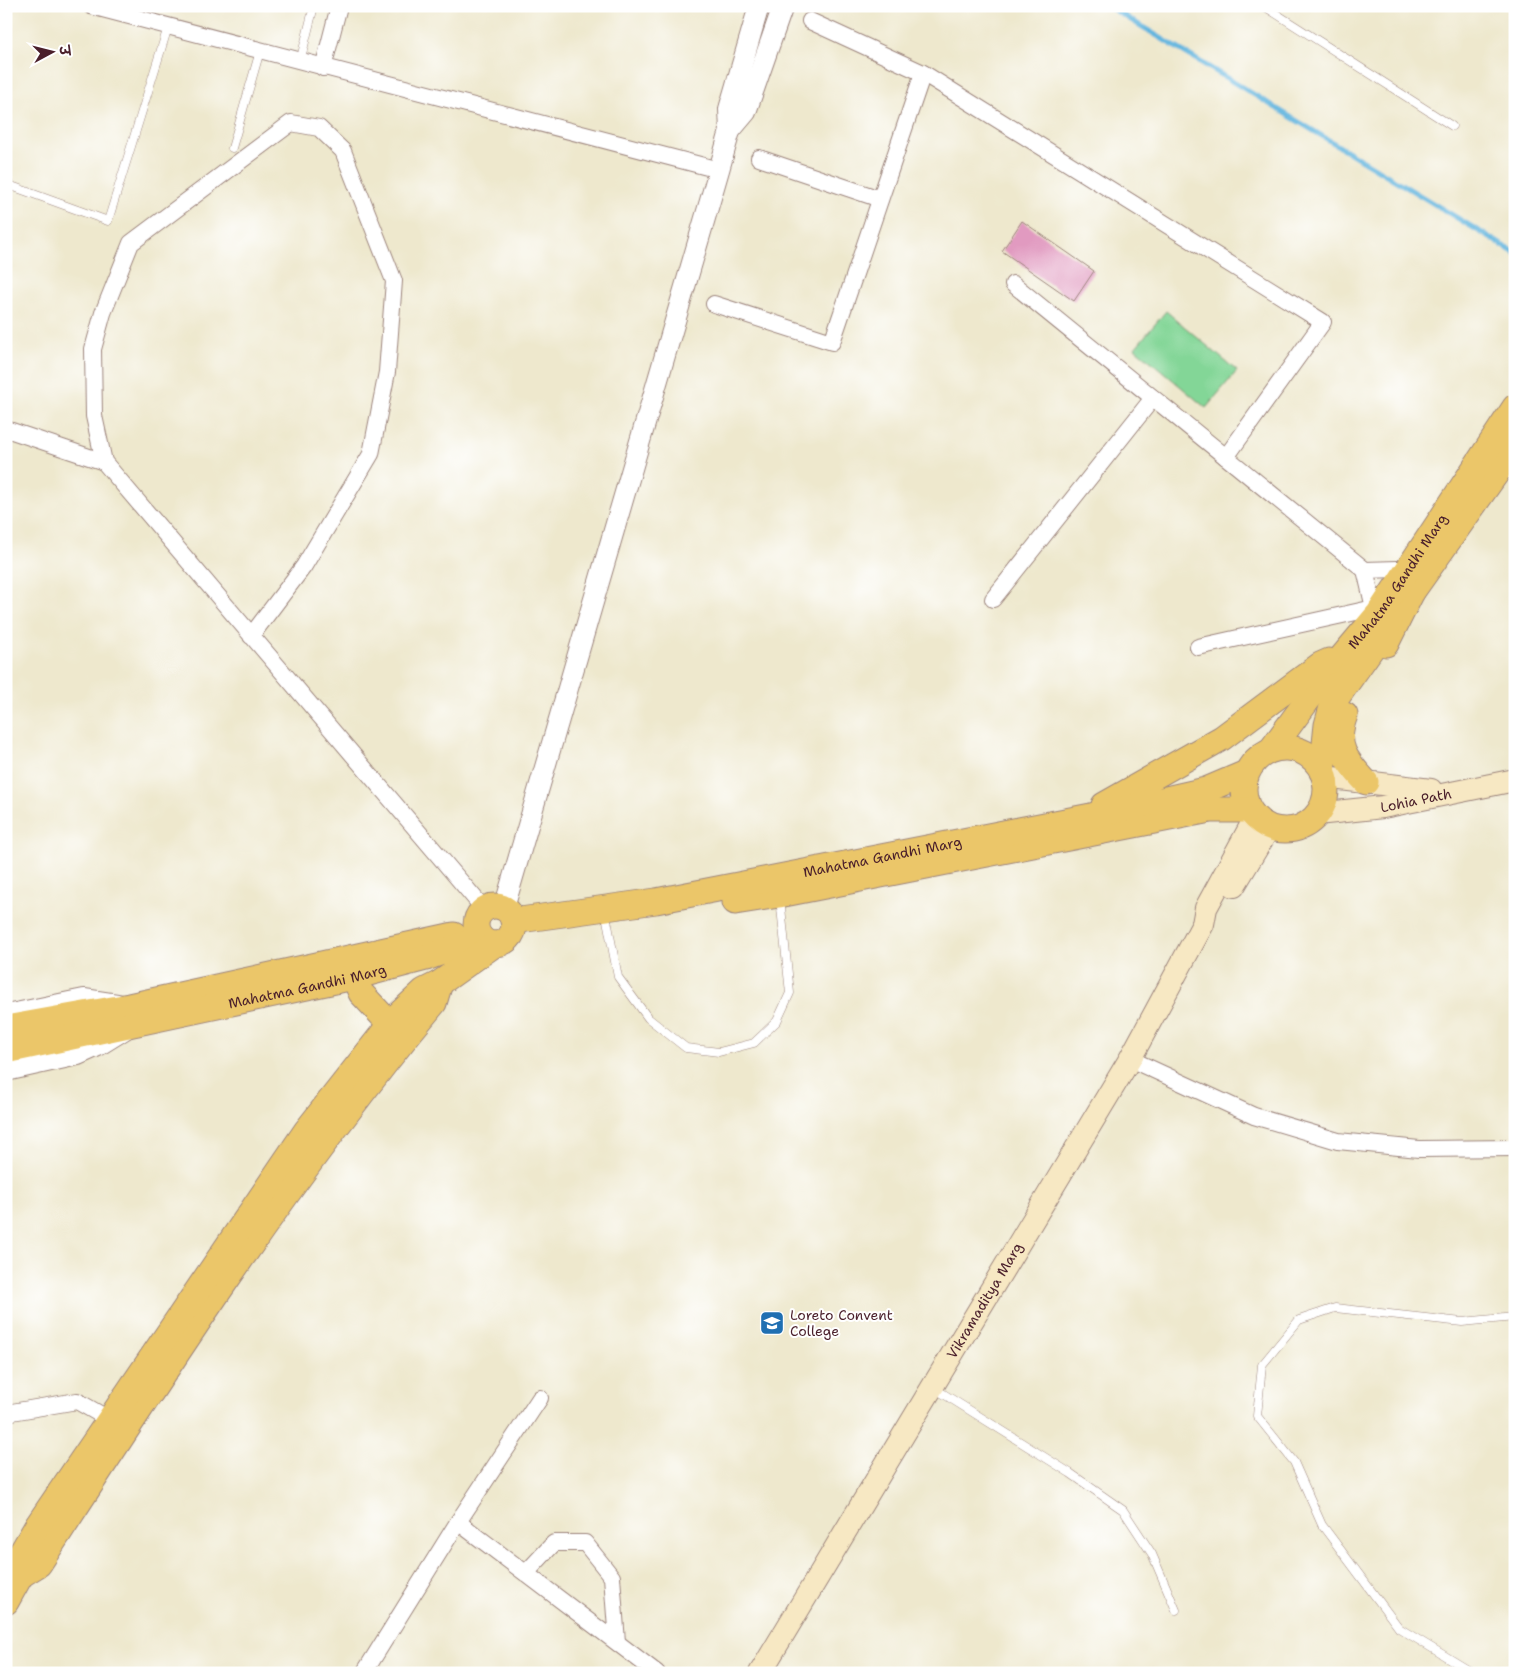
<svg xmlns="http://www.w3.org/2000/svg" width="1521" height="1679" font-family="'Shantell Sans','Playpen Sans Deva',sans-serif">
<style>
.green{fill:#83d697;stroke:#667a61}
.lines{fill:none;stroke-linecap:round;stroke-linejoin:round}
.stream{stroke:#62b5de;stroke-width:5}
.building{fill:#e19ac0}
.service-casing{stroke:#9c847c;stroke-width:9}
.minor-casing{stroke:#9c847c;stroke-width:18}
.tertiary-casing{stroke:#9c847c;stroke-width:22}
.secondary-casing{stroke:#9c847c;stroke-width:24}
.primary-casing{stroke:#9c847c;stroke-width:27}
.service{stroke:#fff;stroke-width:8}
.minor{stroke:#fff;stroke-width:16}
.tertiary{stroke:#fff;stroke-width:20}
.secondary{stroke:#f7e8c3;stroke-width:22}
.primary{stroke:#ebc669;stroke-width:25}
.labels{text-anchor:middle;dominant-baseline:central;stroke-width:4;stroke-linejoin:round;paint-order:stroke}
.street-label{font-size:14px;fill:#4a1f2b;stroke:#fff}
.poi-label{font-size:14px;fill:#4a1f2b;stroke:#fff;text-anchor:start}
</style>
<rect width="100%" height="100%" fill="#fff"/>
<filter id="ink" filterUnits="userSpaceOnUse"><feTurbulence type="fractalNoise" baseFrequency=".02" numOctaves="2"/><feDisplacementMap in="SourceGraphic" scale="10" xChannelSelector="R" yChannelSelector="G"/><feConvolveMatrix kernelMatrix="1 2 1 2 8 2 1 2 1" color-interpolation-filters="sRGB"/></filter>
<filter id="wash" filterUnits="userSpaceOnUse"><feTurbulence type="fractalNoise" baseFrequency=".0096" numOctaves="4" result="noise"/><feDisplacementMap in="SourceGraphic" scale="20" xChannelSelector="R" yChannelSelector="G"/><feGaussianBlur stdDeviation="1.12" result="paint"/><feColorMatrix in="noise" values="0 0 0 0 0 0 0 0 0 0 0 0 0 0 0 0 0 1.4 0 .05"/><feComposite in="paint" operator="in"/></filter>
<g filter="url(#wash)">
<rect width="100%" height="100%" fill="#eee8cd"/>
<polygon class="green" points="1166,311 1237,371 1206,408 1135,348"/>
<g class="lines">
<polyline class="stream" points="1108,6 1515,253"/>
</g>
<g id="blocks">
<polygon class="building" points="1022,221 1094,271 1074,301 1002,251"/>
</g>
</g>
<g filter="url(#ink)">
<use href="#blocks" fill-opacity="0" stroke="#9c847c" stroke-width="1"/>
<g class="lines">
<defs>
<g id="service">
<polyline points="1264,6 1452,126"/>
<polyline points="300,62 314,6"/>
<polyline points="232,148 260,51"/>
<polyline points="6,184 108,221 168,27"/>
<polyline points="1502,470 1515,477"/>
<polyline points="607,920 618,977 648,1018 686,1048 719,1052 754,1043 777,1021 790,993 780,898"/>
<polyline points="934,1388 1070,1473 1123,1510 1152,1554 1176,1610"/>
<polyline points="1473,1673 1399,1628 1322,1525 1294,1462 1257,1416 1262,1365 1299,1320 1335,1308 1462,1322 1515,1317"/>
</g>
<g id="minor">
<polyline points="91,6 719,170"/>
<polyline points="810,21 923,73 1323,322 1226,457"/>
<polyline points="323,68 339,6"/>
<polyline points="759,158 880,199"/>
<polyline points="1013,284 1365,570"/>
<polyline points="714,304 832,342 923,73"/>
<polyline points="6,429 104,462"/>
<polyline points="993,599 1153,398"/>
<polyline points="1379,613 1374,608 1365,570 1398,569 1405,573"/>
<polyline points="251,636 304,566 371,454 387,372 394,281 343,151 319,128 291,123 131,243 103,313 93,349 94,416 104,462 484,909"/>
<polyline points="1198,647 1374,608"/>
<polyline points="1130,1059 1254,1116 1338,1141 1419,1149 1515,1148"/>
<polyline points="6,1413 77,1401 110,1420"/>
<polyline points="458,1522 657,1673"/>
<polyline points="526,1573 554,1543 585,1543 612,1577 617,1642"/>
<polyline points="364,1673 458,1522 540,1398"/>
</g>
<g id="tertiary">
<polyline points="730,131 746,112 783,6"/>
<polyline points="504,908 719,170 730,131 729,109 759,6"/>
<polyline points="6,1015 84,999 117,1004"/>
<polyline points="6,1071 78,1055 98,1046 127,1028"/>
</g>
<g id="secondary">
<polyline points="1324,777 1431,790"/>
<path id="s1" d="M1317,814l66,-7 132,-27"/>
<polyline points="1234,886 1269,828"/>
<path id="s2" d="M760,1673l370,-614 73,-135 3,-16 49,-90"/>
</g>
<g id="primary">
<polyline points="1412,592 1515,447"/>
<polyline points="1386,644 1413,590"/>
<path d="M1345,715c-12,30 1,46 21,67"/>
<circle cx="1285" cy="789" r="41"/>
<path id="s3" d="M1271,750l50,-68 58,-69 136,-206"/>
<polyline points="1322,772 1327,725 1333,703 1389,624"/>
<polyline points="1104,805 1222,738 1320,665 1329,661"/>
<polyline points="735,902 779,895 1210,810 1249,810"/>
<circle cx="495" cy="925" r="19"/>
<path id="s4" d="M513,921l143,-20 435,-85 115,-26 40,-17"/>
<polyline points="354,977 361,993 390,1024"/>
<polyline points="6,1028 129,1006 454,935"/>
<path id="s5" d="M6,1051l348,-74 72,-19 55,-20"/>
<path d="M21,1575l18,-11c124,-192 249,-385 395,-561l6,-20"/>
<polyline points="6,1602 21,1575 20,1555 37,1526 306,1131 395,1018 424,991 440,983 495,944"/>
</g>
</defs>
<use href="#service" class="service-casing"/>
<use href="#minor" class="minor-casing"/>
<use href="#tertiary" class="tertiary-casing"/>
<use href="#secondary" class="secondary-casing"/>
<use href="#primary" class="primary-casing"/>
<use href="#service" class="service"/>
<use href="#minor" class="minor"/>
<use href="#tertiary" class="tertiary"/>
<use href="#secondary" class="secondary"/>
<use href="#primary" class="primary"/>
</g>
</g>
<defs>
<symbol id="university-square" viewBox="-11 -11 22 22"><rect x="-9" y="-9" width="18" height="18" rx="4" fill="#1f6fb2" stroke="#fff"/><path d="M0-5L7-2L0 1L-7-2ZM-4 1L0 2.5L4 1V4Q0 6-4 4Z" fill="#fff"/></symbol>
</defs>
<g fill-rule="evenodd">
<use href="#university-square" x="758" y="1309" width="28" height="28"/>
</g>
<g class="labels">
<g class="street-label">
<text stroke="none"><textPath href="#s3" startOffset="211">Mahatma Gandhi Marg</textPath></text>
<text stroke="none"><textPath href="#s1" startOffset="100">Lohia Path</textPath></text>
<text stroke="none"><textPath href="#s4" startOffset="375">Mahatma Gandhi Marg</textPath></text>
<text stroke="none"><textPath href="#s5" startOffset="308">Mahatma Gandhi Marg</textPath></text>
<text stroke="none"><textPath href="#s2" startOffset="435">Vikramaditya Marg</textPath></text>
</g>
<g class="poi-label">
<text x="790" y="1315">Loreto Convent<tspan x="790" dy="16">College</tspan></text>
</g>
</g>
<rect width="1521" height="1679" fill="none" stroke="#fff" stroke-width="25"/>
<g transform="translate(52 52) rotate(83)" stroke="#ffffff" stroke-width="4" paint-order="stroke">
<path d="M0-4L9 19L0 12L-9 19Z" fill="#4a1f2b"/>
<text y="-8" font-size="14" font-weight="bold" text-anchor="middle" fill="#4a1f2b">उ</text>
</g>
</svg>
